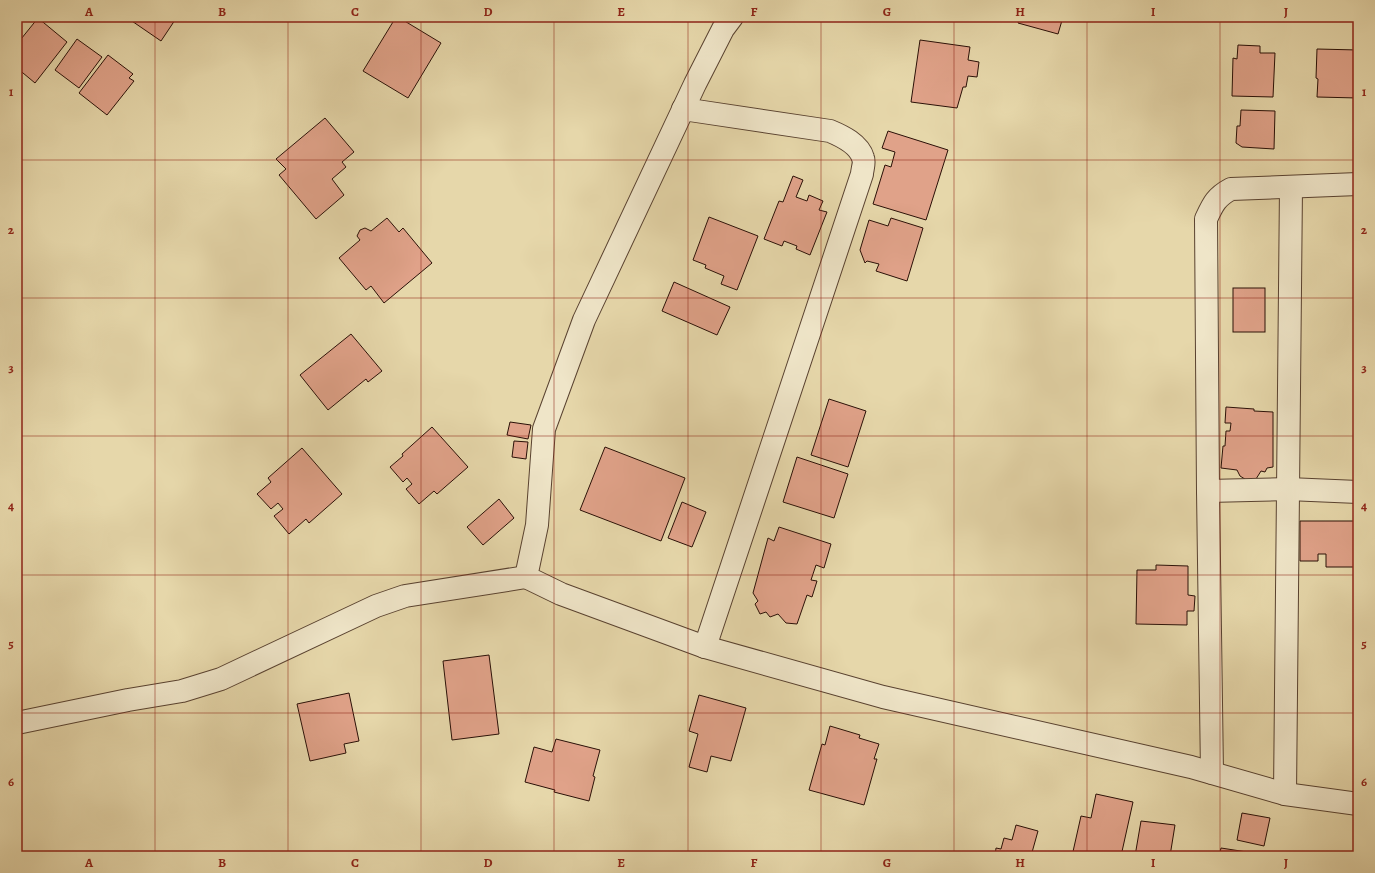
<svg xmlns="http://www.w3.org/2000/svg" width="1375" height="873" font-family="Alegreya,serif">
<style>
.building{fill:#e0a289;stroke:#2a1007}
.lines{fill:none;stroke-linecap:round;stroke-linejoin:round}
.minor-casing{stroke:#594230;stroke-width:24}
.minor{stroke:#efe5c8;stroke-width:22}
.grid{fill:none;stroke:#8f2418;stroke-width:1;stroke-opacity:0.55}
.neatline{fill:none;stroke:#8f2418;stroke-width:1.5}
.grid-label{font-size:13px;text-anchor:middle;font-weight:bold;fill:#8f2418}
</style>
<rect width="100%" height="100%" fill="#e6d7aa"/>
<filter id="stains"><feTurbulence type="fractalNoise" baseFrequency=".005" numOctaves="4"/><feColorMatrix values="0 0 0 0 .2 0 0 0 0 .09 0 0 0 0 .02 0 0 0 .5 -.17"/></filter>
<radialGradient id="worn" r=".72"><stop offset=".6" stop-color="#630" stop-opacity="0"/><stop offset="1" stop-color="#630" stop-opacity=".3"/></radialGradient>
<g class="building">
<polygon points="126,17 177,17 161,41"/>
<polygon points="396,17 398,17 441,43 408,98 363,71"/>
<polygon points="1013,17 1063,17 1058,34 1018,23 1019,19"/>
<polygon points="38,18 67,42 35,83 17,68 17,44"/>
<polygon points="77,39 102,57 79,88 55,70"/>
<polygon points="920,40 970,47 968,60 979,62 977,77 968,76 966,87 963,87 957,108 911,102"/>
<polygon points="1238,45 1260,46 1260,53 1275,53 1273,97 1232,96 1233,58 1237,59"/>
<polygon points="1317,49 1358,50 1358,98 1317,97 1318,79 1316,78"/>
<polygon points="108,55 133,74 129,78 134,81 107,115 79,93"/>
<polygon points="1241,110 1275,111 1274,149 1242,147 1236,143 1237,126 1240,126"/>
<polygon points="325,118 354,152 342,162 346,167 332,179 344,195 316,219 279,175 286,169 276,159"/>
<polygon points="888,131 948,150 926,220 873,204 885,165 891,167 895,152 882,148"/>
<polygon points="793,176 803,180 796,197 807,201 809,195 823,201 819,210 827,212 810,255 796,249 797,246 784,241 782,246 764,239 779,201 783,202"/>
<polygon points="709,217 758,236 737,290 721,284 724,276 705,268 706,265 693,260"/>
<polygon points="387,218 399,232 403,228 432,263 384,303 371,286 366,290 339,258 360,240 357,236 360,230 365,228 371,231"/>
<polygon points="891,218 923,228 907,281 876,271 879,264 867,261 865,263 860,250 869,220 888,226"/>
<polygon points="674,282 730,307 717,335 662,311"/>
<rect x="1233" y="288" width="32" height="44"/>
<polygon points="351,334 382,371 368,382 366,379 328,410 300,375"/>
<polygon points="829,399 866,411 848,467 811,455"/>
<polygon points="1226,407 1254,409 1254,411 1273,412 1273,467 1267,468 1265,472 1261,471 1256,479 1248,481 1240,476 1237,470 1221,468 1223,446 1225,446 1226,431 1230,431 1231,423 1225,423"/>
<polygon points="510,422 531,425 528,439 507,435"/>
<polygon points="432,427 468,467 437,494 434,491 419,504 406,489 412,484 407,478 403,482 390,467 403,456 402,454"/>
<polygon points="514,441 528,442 526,459 512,457"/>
<polygon points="605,447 685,478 661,541 580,510"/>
<polygon points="302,448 342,494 309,523 306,519 289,534 274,516 283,509 278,503 271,509 257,494 271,482 268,478"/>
<polygon points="797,457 848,474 834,518 783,502"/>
<polygon points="499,499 514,518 483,545 467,527"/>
<polygon points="682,502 706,512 692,547 668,538"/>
<polygon points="1300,521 1358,521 1358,567 1326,567 1326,554 1318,554 1318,561 1300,561"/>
<polygon points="779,527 831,544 824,568 816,565 811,580 817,581 812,597 807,595 797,624 786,623 778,614 770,617 766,612 760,614 755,604 758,601 753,593 768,538 774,541"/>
<polygon points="1156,565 1188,566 1188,595 1195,596 1194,611 1187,611 1187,625 1136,624 1137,570 1156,570"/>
<polygon points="489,655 499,734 452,740 443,661"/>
<polygon points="349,693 359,741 344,744 346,753 310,761 297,704"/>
<polygon points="699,695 746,708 731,761 711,756 707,772 689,767 698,734 689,731"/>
<polygon points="830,726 860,735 859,738 879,744 874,759 877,759 864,805 809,790 822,744 825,745"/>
<polygon points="556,739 600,750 593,776 595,777 589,801 554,792 555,790 525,782 534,747 552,752"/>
<polygon points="1096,794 1133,802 1121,856 1072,856 1081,816 1091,818"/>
<polygon points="1242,813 1270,818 1264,846 1237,840"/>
<polygon points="1141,821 1175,825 1170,856 1135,856"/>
<polygon points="1016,825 1038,831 1031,856 995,856 996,848 1001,849 1004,838 1012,840"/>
<polygon points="1221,848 1260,854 1260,856 1219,856"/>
<polygon points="867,852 883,856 866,856"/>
</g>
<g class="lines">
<defs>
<g id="minor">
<polyline points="732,17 723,29 695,84 584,320 544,429 537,525 526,577 561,594 705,647 883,697 1191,767 1285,794 1358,804"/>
<path d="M683,109l147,22c12,5 29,13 33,27 2,5 -1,12 -1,16l-157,473"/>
<polyline points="1208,491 1288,489 1358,492"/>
<polyline points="17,723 128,700 182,691 221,679 376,606 405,596 526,577"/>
<path d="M1212,773l-4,-282 -2,-272c7,-15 10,-22 25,-30l127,-5"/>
<polyline points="1285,794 1291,187"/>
</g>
</defs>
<use href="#minor" class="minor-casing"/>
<use href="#minor" class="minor"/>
</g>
<path class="grid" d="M155,17v839M288,17v839M421,17v839M554,17v839M688,17v839M821,17v839M954,17v839M1087,17v839M1220,17v839M17,160h1341M17,298h1341M17,436h1341M17,575h1341M17,713h1341"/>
<rect width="1375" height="873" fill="none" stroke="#e6d7aa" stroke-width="44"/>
<rect x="22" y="22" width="1331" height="829" class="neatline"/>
<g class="grid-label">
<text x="89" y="16">A</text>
<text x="222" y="16">B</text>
<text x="355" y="16">C</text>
<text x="488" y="16">D</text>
<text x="621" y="16">E</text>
<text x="754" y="16">F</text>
<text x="887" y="16">G</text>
<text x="1020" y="16">H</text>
<text x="1153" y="16">I</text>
<text x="1286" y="16">J</text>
<text x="11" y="96">1</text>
<text x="1364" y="96">1</text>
<text x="11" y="234">2</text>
<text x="1364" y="234">2</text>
<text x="11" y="372">3</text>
<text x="1364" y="372">3</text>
<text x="11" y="510">4</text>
<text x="1364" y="510">4</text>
<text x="11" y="648">5</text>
<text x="1364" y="648">5</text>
<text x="11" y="786">6</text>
<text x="1364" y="786">6</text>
<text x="89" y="867">A</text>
<text x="222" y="867">B</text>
<text x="355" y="867">C</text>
<text x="488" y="867">D</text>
<text x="621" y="867">E</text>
<text x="754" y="867">F</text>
<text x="887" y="867">G</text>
<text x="1020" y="867">H</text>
<text x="1153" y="867">I</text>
<text x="1286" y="867">J</text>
</g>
<rect width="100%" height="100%" filter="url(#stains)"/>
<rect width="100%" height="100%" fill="url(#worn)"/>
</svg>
